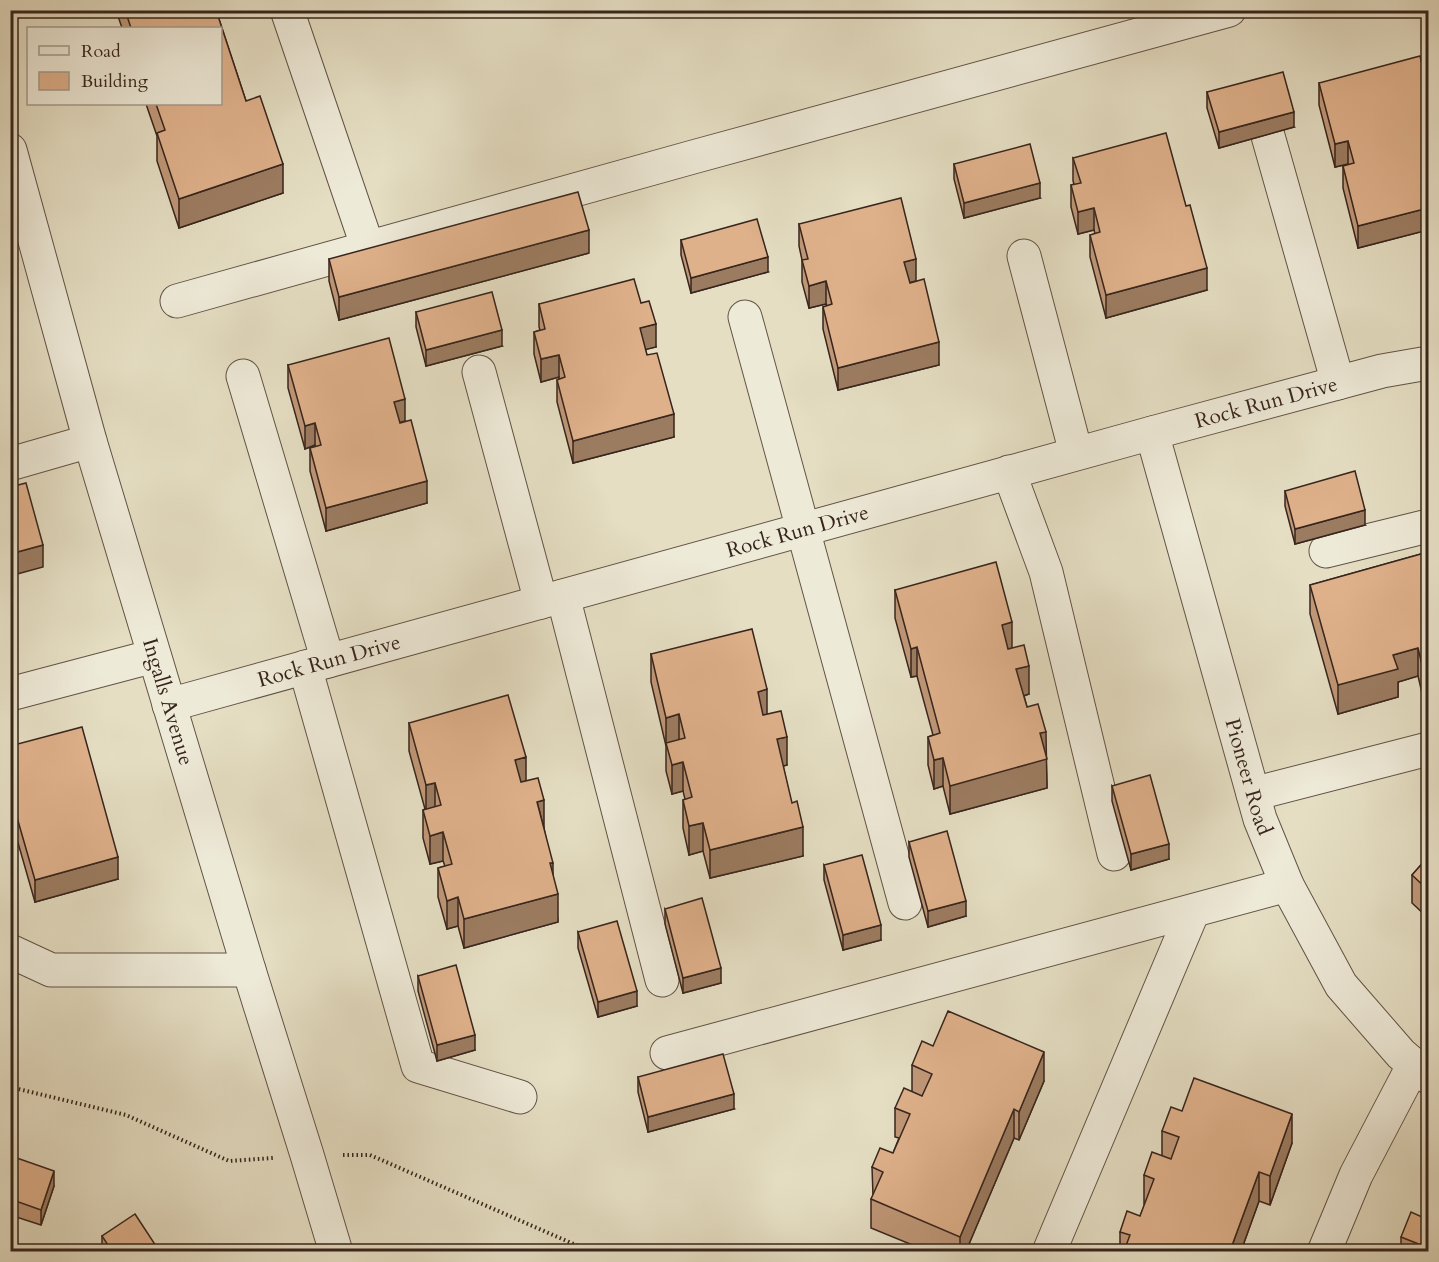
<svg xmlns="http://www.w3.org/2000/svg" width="1439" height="1262" font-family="Cardo,serif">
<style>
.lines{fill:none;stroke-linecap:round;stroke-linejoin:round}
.minor-casing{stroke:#625346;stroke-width:35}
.path{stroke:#37251d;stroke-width:4;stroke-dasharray:1.5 3;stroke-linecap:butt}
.minor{stroke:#eeead8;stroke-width:33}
.wall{fill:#c09878;stroke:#37251d;stroke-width:1.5}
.shaded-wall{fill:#9c7c61;stroke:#37251d;stroke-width:1.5}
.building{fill:#dfb18b;stroke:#37251d;stroke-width:1.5}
.labels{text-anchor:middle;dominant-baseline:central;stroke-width:6;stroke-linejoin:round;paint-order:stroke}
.street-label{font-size:21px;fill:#37251d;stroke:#eeead8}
</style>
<rect width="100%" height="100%" fill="#e5dec3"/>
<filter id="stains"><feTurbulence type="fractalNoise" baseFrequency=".00333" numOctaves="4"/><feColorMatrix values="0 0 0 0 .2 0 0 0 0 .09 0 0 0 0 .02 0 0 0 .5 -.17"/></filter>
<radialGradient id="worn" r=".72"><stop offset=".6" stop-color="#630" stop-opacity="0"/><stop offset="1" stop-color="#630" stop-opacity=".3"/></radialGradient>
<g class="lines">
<defs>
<g id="minor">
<polyline points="287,10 368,248"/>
<polyline points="1268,136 1338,383"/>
<path id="s1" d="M10,150l80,291 159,529 58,185 29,97"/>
<polyline points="1024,256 1076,453"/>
<polyline points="177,301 693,157 1229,10"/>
<polyline points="745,317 905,903"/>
<polyline points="479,372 541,602"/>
<polyline points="243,376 328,661"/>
<path id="s2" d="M1152,433l108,386 27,66 54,100 60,69 27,23"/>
<polyline points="10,464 90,441"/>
<polyline points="1009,472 1046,572 1114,854"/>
<polyline points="1326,551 1428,526"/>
<polyline points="563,596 662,980"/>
<polyline points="305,667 418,1066 520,1097"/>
<polyline points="10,694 154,656"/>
<path id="s3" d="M169,705l983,-272 230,-62 46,-8"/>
<polyline points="1253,794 1428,749"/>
<polyline points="10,951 51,970 249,970"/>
<polyline points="667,1053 1287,885"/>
<polyline points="1049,1252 1193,911"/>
<polyline points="1324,1252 1356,1175 1414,1064"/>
</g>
</defs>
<use href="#minor" class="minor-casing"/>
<g class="path">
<polyline points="10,1087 126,1115 229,1161 273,1158"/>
<polyline points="343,1155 370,1155 592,1252"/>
</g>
<use href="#minor" class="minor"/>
</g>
<g class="wall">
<polygon points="116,10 216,10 246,101 283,193 179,228 157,161 157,136 146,104 220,104 220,28 122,28"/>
<polygon points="1319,83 1428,88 1428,230 1358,248 1343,188 1343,166 1348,165 1348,164 1335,167 1319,105"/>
<polygon points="1207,92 1294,127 1219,148 1207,108"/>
<polygon points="1073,158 1207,290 1106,318 1090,257 1090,235 1095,234 1094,230 1078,234 1071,207 1071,185 1074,184 1073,181"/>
<polygon points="954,164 1040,198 964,218 954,179"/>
<polygon points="799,224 916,281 939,365 838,390 823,329 823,307 827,306 826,304 809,308 802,282 802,260 799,246"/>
<polygon points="681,240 768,272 691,293 681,255"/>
<polygon points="589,253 339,320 329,281 329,259"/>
<polygon points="641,303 656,347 645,349 674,437 573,463 557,402 557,380 559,379 559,377 541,382 534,354 534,332 540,330 539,327 539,304"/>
<polygon points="416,312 502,346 426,366 416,327"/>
<polygon points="288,365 405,421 399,423 427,503 326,531 310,471 310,448 315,447 315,445 305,449 288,388"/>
<polygon points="1285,491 1365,525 1295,544 1285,506"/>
<polygon points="1428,552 1422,693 1418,676 1398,682 1398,697 1338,714 1310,614 1310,585"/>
<polygon points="895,590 1012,648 1029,694 1024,696 1027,707 1046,754 1047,788 950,814 943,786 934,789 928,765 928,737 933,735 917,676 911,677 895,618"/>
<polygon points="651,654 767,714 787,765 783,766 803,856 710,878 703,851 689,855 683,828 683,800 685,799 683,791 672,794 666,771 666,746 651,682"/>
<polygon points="409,723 526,781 544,828 553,875 558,922 464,948 458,926 447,929 438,897 438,868 445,866 443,861 430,864 423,838 423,810 425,809 409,751"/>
<polygon points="10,746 118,879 35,902 10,815"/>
<polygon points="1112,786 1169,859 1131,870 1112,801"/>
<polygon points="909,842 966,916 928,927 909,857"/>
<polygon points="1428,857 1428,918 1412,903 1412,875"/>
<polygon points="824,865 881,940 843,950 824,880"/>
<polygon points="665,909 721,983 683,993 665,924"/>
<polygon points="578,932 637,1006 598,1017 578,948"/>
<polygon points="418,976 475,1050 437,1061 418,991"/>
<polygon points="933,1046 1044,1081 1019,1140 1014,1138 966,1251 927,1251 871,1228 871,1199 873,1196 872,1167 893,1153 899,1138 895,1137 895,1108 912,1092 912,1065"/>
<polygon points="638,1077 734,1109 648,1132 638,1092"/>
<polygon points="1182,1111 1292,1143 1270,1205 1259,1201 1241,1251 1120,1251 1120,1232 1140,1216 1145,1204 1144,1204 1144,1175 1162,1156 1162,1131"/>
<polygon points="10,1167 54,1186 41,1225 10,1215"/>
<polygon points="1422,1217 1428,1251 1401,1251 1401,1237"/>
<polygon points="102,1236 156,1251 102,1251"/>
</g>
<g class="shaded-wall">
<polygon points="1294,112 1294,127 1219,148 1219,132"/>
<polygon points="1428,117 1428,140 1425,118"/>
<polygon points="1348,141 1348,164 1335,167 1335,144"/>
<polygon points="283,164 283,193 179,228 179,199"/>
<polygon points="1040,183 1040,198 964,218 964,203"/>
<polygon points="1094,208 1094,230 1078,234 1078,212"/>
<polygon points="1428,208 1428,230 1358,248 1358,226"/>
<polygon points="589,230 589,253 339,320 339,297"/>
<polygon points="768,257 768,272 691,293 691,278"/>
<polygon points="916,259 916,281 904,284 904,262"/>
<polygon points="1207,268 1207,290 1106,318 1106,295"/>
<polygon points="826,281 826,304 809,308 809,286"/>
<polygon points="656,324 656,347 640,351 640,328"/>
<polygon points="502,330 502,346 426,366 426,350"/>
<polygon points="939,342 939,365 838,390 838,368"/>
<polygon points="559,355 559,377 541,382 541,359"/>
<polygon points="405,399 405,421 394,424 394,402"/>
<polygon points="674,414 674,437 573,463 573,441"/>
<polygon points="315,423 315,445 305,449 305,426"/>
<polygon points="427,481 427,503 326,531 326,508"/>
<polygon points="1365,510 1365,525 1295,544 1295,529"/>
<polygon points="43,545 43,567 10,576 10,554"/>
<polygon points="1012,622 1012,651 1002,654 1002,625"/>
<polygon points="917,647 917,676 911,677 911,649"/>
<polygon points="1418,648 1418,676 1398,682 1398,697 1338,714 1338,685 1393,655"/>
<polygon points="1428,663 1428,692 1422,693 1422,665"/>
<polygon points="1029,666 1029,694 1016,698 1016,669"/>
<polygon points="767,689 767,718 758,720 758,692"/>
<polygon points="679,714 679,743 666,743 666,746 666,718"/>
<polygon points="1046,732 1047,788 950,814 950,786 1040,733"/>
<polygon points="787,737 787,765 777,768 777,739"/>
<polygon points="526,757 526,786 515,789 515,760"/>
<polygon points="943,758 943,786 934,789 934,760"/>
<polygon points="683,762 683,791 672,794 672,765"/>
<polygon points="435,783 435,811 426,814 426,785"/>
<polygon points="544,800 544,829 537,802"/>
<polygon points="703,823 703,851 689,855 689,826"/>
<polygon points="803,827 803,856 710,878 710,850"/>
<polygon points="443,832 443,861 430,864 430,836"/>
<polygon points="1169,844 1169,859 1131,870 1131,854"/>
<polygon points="118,857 118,879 35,902 35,880"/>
<polygon points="550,863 553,863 553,891"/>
<polygon points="558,894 558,922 464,948 464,919"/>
<polygon points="458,897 458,926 447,929 447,901"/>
<polygon points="966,901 966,916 928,927 928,911"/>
<polygon points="881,925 881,940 843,950 843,935"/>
<polygon points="721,968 721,983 683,993 683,978"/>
<polygon points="637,991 637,1006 598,1017 598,1002"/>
<polygon points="475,1035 475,1050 437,1061 437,1045"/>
<polygon points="1044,1052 1044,1081 1019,1140 1019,1112"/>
<polygon points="734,1094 734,1109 648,1132 648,1117"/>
<polygon points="1014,1109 1014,1138 966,1251 960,1251 960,1237"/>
<polygon points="1292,1114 1292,1143 1270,1205 1270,1176"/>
<polygon points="54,1171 54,1186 41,1225 41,1210"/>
<polygon points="1259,1172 1259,1201 1241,1251 1230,1251"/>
<polygon points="156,1246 156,1251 148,1251"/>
</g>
<g class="building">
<polygon points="125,10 216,10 246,101 260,96 283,164 179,199 157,133 165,130 156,104 220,104 220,28 131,28"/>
<polygon points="1420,56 1428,88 1428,117 1425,118 1428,132 1428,208 1358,226 1343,166 1354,163 1348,141 1335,144 1319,83"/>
<polygon points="1283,72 1294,112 1219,132 1207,92"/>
<polygon points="1166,133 1186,206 1190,205 1207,268 1106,295 1090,235 1100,232 1094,208 1078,212 1071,185 1081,183 1073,158"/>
<polygon points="1030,144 1040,183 964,203 954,164"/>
<polygon points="578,192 589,230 339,297 329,259"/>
<polygon points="901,198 916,259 904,262 910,283 924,279 939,342 838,368 823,307 832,304 826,281 809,286 802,260 808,259 799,224"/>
<polygon points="757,219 768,257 691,278 681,240"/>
<polygon points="634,279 641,303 649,301 656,324 640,328 647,355 657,353 674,414 573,441 557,380 565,377 559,355 541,359 534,332 545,329 539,304"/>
<polygon points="492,292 502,330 426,350 416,312"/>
<polygon points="389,338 405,399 394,402 400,423 411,420 427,481 326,508 310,448 321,445 315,423 305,426 288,365"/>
<polygon points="1355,471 1365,510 1295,529 1285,491"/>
<polygon points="26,483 43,545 10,554 10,487"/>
<polygon points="1428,552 1428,663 1422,665 1418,648 1393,655 1398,669 1338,685 1310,585"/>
<polygon points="996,562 1012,622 1002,625 1008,649 1024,645 1029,666 1016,669 1027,707 1038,704 1046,732 1040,733 1047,759 950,786 943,758 934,760 928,737 940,733 917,647 911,649 895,590"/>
<polygon points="752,629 767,689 758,692 763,715 781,711 787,737 777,739 792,803 797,801 803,827 710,850 703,823 689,826 683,800 692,797 683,762 672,765 666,743 685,738 679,714 666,718 651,654"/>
<polygon points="508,695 526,757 515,760 521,782 538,778 544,800 537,802 553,863 550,863 558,894 464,919 458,897 447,901 438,868 452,864 443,832 430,836 423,810 441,805 435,783 426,785 409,723"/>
<polygon points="82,727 118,857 35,880 10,793 10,746"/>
<polygon points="1150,775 1169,844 1131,854 1112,786"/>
<polygon points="947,831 966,901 928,911 909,842"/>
<polygon points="862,855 881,925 843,935 824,865"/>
<polygon points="1428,857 1428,890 1412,875"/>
<polygon points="702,898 721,968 683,978 665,909"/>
<polygon points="617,921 637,991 598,1002 578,932"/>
<polygon points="456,965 475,1035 437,1045 418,976"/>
<polygon points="948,1011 1044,1052 1019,1112 1014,1109 960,1237 871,1199 883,1172 872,1167 880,1148 893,1153 910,1114 895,1108 904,1088 922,1096 932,1074 912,1065 922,1041 933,1046"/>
<polygon points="723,1054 734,1094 648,1117 638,1077"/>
<polygon points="1194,1078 1292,1114 1270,1176 1259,1172 1230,1251 1124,1251 1130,1235 1120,1232 1127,1211 1140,1216 1154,1179 1144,1175 1152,1152 1171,1159 1179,1137 1162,1131 1171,1107 1182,1111"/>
<polygon points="14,1157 54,1171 41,1210 10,1199 10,1167"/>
<polygon points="1428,1201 1428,1251 1418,1251 1421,1245 1401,1237 1411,1212 1422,1217"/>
<polygon points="135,1214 156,1246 148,1251 112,1251 102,1236"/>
</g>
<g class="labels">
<g class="street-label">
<text stroke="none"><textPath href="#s3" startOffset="1138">Rock Run Drive</textPath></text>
<text stroke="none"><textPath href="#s3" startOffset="652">Rock Run Drive</textPath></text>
<text stroke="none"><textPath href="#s3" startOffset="166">Rock Run Drive</textPath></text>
<text stroke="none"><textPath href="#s1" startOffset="574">Ingalls Avenue</textPath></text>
<text stroke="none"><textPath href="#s2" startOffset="357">Pioneer Road</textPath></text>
</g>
</g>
<rect width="1439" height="1262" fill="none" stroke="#e5dec3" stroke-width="36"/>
<rect x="12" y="12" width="1415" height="1238" fill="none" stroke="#37251d" stroke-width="3"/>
<rect x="18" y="18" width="1403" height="1226" fill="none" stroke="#37251d" stroke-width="1.5"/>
<rect x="27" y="27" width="195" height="78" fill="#eeead8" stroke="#a59b8d" stroke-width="1.5"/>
<rect x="39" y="46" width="30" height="9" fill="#eeead8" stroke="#a59b8d" stroke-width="1.5"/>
<text x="81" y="57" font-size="18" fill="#37251d">Road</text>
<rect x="39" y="72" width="30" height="18" fill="#dfb18b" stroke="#a59b8d" stroke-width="1.5"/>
<text x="81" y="87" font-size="18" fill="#37251d">Building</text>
<rect width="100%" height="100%" filter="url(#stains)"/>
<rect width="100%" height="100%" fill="url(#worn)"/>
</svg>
